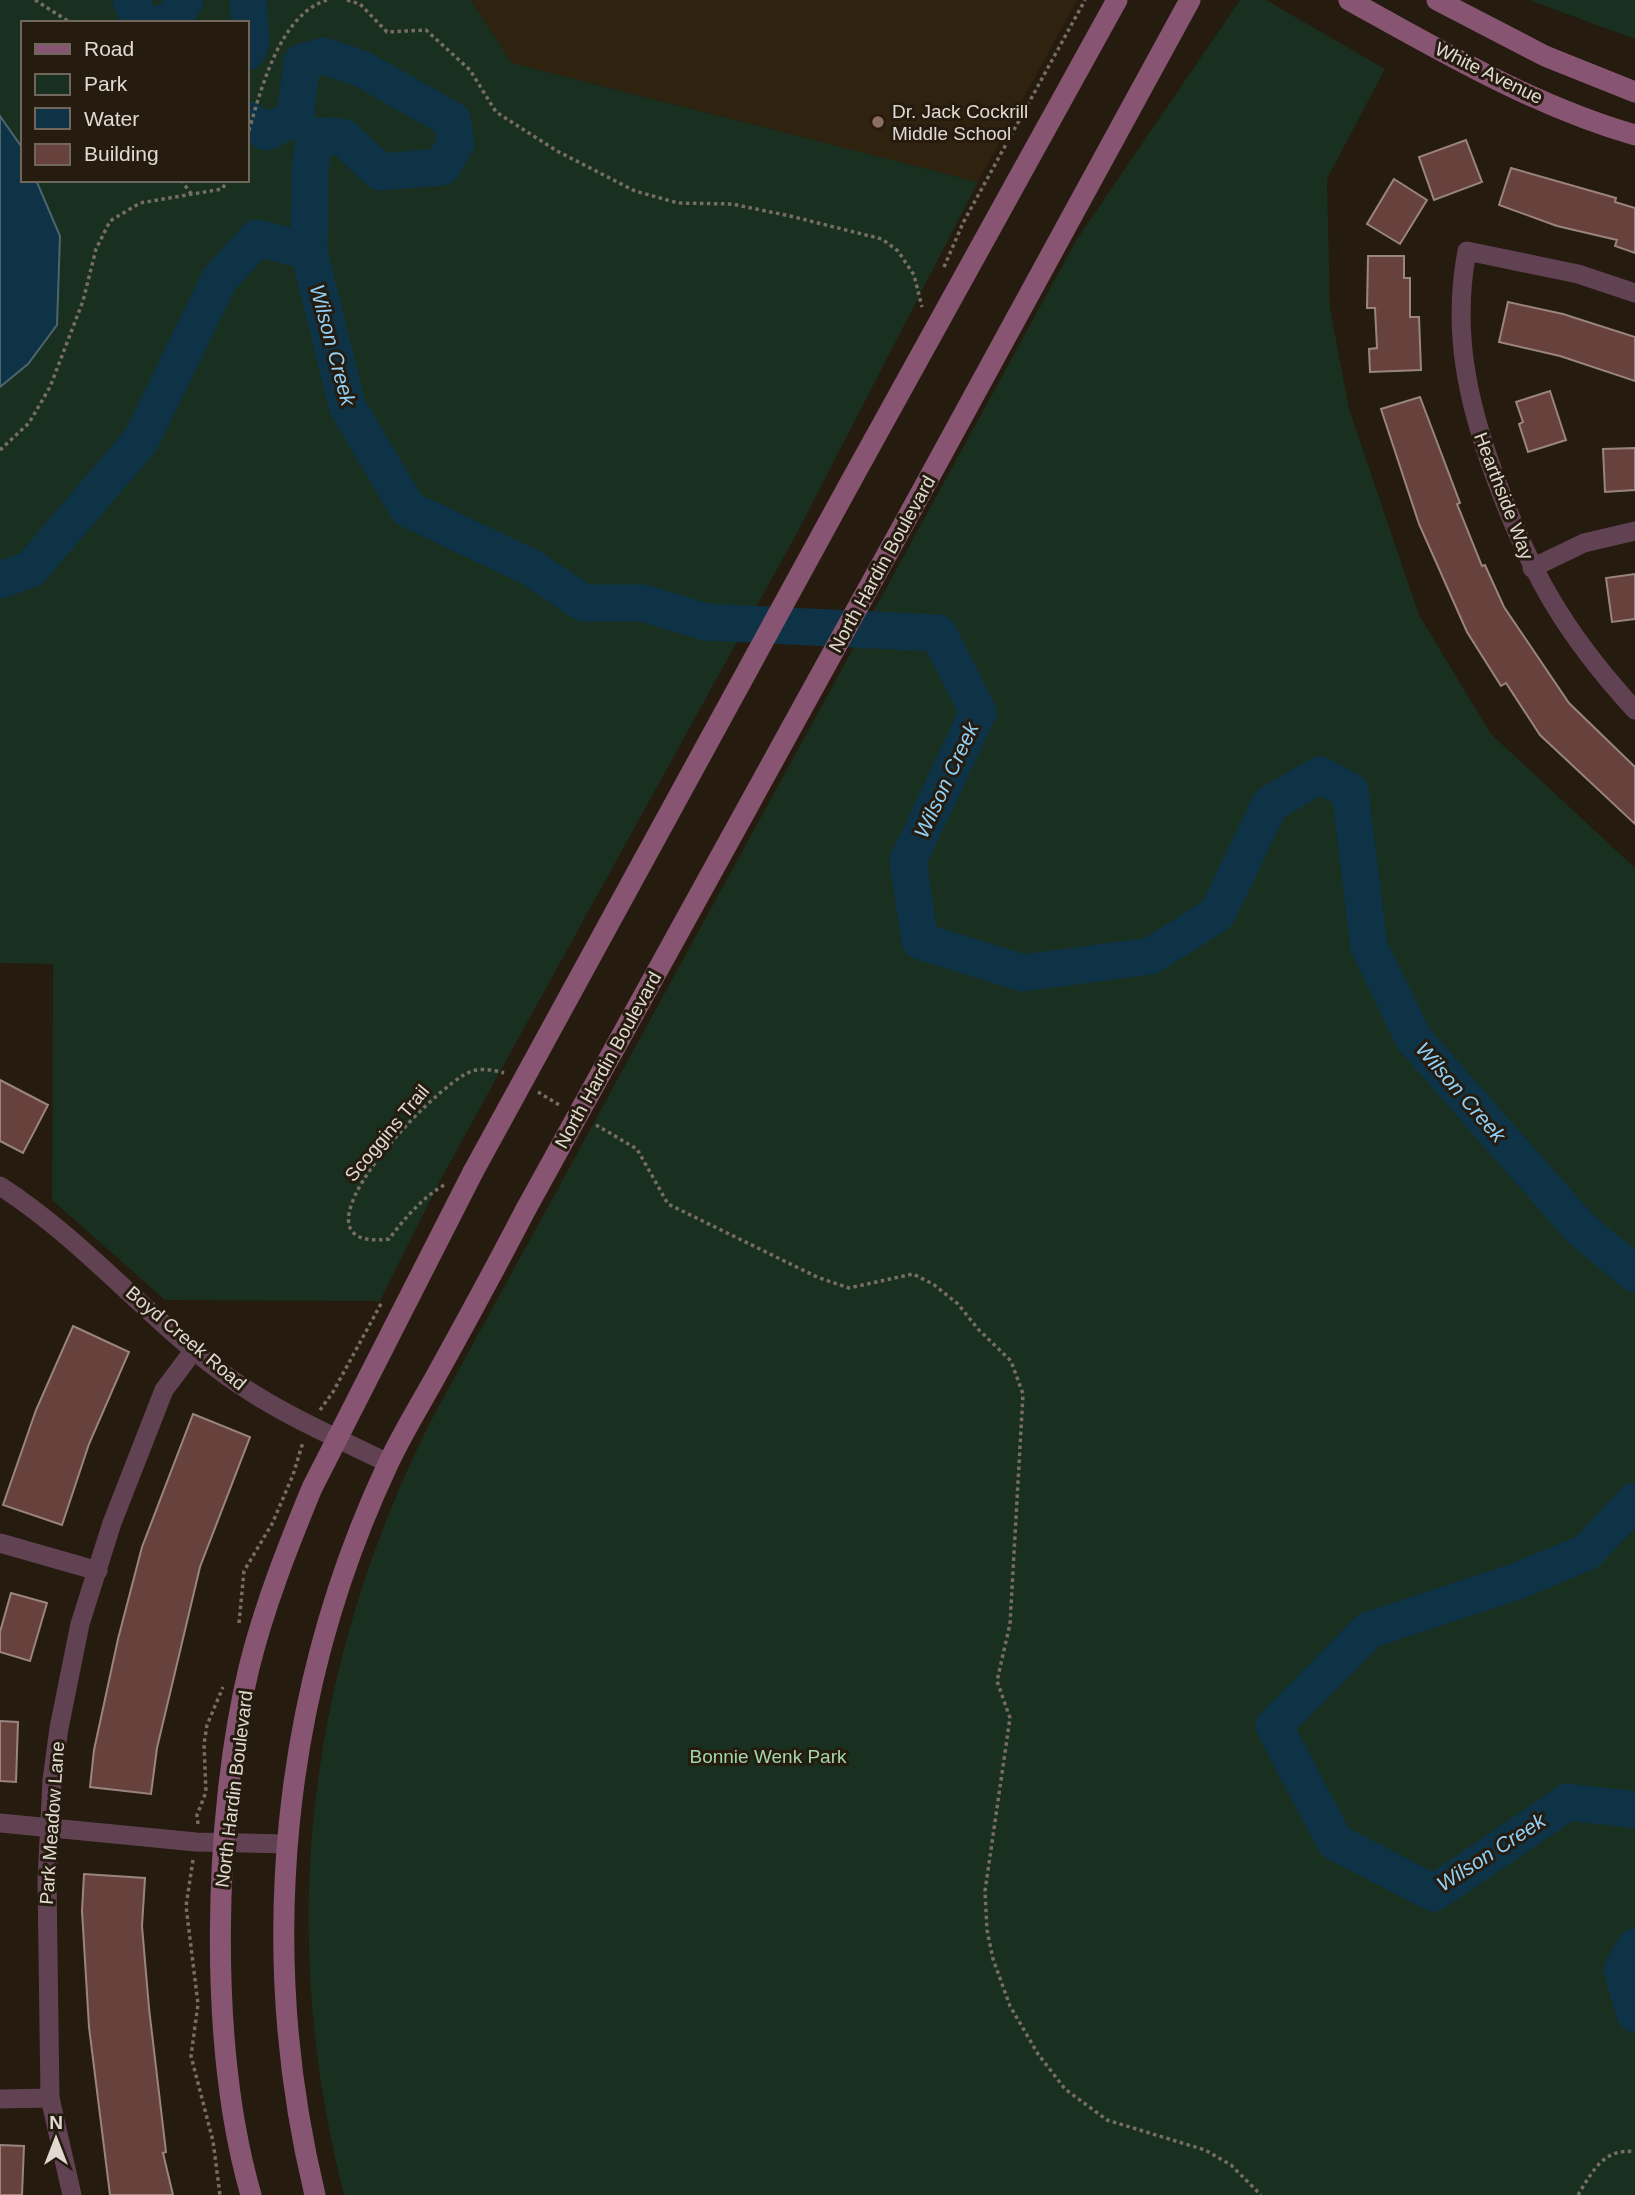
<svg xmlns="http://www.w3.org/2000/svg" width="1635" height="2195" font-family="Arial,sans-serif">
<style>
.built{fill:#2f220f}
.green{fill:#192f1f;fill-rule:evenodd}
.water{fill:#0f3346;stroke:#4e6570;stroke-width:2}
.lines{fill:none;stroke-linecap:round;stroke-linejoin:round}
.river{stroke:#0f3346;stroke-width:37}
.building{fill:#67423c;stroke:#9a8480;stroke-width:2}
.path{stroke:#766e63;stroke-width:3.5;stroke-dasharray:3.5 3.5;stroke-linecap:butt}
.minor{stroke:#614253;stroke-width:19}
.secondary{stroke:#875572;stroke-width:21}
.secondary-bridge{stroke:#875572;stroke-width:21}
.education-dot{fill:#8d6e63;stroke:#251b0e;stroke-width:2.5}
.labels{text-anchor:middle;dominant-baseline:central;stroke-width:6;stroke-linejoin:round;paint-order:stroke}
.street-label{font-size:19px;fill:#e0dad2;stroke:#251b0e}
.poi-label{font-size:19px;fill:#e0dad2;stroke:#251b0e;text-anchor:start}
.park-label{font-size:19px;fill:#a0d7ac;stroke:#251b0e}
.water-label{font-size:21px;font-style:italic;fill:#91d0f6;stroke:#251b0e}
</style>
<rect width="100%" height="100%" fill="#251b0e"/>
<polygon class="built" points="471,0 1077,0 978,182 512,63"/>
<g class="green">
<path d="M 0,0 L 471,0 L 512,63 L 978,182 L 797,533 L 442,1177 L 380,1301 L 165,1300 L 52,1200 L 53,964 L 0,963 ZM 23,23 L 247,23 L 247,180 L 23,180 Z"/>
<path d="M 1240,0 L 1266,0 L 1385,69 L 1327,179 L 1330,308 L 1349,409 L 1419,615 L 1491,734 L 1635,868 L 1635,2195 L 344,2195 C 276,1929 307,1672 428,1426 L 1077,239 Z"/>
<polygon points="1531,0 1635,0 1635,39 1537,3"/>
</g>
<polygon class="water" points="0,116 23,149 23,180 36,180 60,236 57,325 28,364 0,387"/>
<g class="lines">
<g class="river">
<polyline points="131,0 141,23"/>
<polyline points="162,23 173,20 185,0"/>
<polyline points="247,52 251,41 248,0"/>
<polyline points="247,119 266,132 295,118 302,62 324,56 362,69 452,120 456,143 442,167 380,172 343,137 315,136 310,167 309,251"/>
<polyline points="0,580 31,569 141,440 219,280 257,238 309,251 347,406 408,509 530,567 584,603 643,603 706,622 938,633 978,712 908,861 920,941 1023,973 1151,956 1217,914 1270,804 1320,775 1350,791 1369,947 1414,1039 1580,1228 1635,1274"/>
<polyline points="1635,1501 1587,1552 1515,1582 1369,1630 1274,1726 1335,1842 1434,1893 1568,1802 1635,1810"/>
<polyline points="1635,1947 1622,1970 1635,2014"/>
</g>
</g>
<g class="building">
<polygon points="1466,140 1482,182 1434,200 1419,157"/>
<polygon points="1511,168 1616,198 1615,202 1635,208 1635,253 1615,246 1617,240 1557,226 1499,205"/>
<polygon points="1394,179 1427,200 1400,244 1367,224"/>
<polygon points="1368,256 1404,256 1404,278 1410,278 1410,317 1419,317 1421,370 1370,372 1369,349 1377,348 1375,308 1367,308"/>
<polygon points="1508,302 1563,314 1635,337 1635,381 1560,356 1499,342"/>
<polygon points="1550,391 1566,440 1528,452 1519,424 1523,422 1516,402"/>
<polygon points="1420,397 1460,503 1457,504 1482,566 1485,565 1504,607 1569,703 1635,767 1635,824 1540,735 1506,683 1501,686 1467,632 1419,524 1381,409"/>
<polygon points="1635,448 1635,490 1605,492 1603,449"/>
<polygon points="1635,574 1635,619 1612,622 1606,578"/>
<polygon points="0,1080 48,1105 23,1153 0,1141"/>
<polygon points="73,1326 129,1352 89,1444 62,1525 3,1505 36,1410"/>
<polygon points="193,1414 250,1437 200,1567 157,1748 151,1794 90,1787 94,1750 118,1639 142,1547"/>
<polygon points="11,1593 47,1603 30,1661 0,1652 0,1632"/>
<polygon points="0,1721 18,1722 16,1782 0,1781"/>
<polygon points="84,1874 145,1878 142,1926 149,2008 166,2152 163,2153 173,2195 110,2195 89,2027 82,1911"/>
<polygon points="0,2145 24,2146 22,2195 0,2195"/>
</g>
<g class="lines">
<g class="path">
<polyline points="35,0 71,23"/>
<polyline points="347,0 360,4 387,32 426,30 470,70 496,112 557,151 635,191 678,203 732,204 790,216 882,239 898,251 914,275 922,307"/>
<path d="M 247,137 C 260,94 278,15 327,0"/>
<polyline points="181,180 192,195"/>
<polyline points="944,267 963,223 1085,0"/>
<polyline points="0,450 29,423 50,387 83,301 96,249 110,221 140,203 222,189 228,180"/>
<polyline points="538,1092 561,1106"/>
<polyline points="596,1125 637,1149 668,1204 817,1277 849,1288 913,1274 933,1284 958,1304 978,1329 1011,1361 1023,1394 1010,1624 997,1681 1010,1718 985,1891 987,1930 993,1959 1010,2006 1038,2054 1065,2089 1107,2120 1205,2150 1231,2165 1261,2195"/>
<path d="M 444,1185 C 422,1198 404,1219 389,1239 C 275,1253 434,1084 472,1071 C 482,1068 494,1070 504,1073"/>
<polyline points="320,1410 333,1392 382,1302"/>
<polyline points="239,1623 244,1571 272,1524 293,1475 303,1442"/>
<polyline points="198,1824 197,1815 206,1792 204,1744 207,1725 223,1687"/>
<polyline points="193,1860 186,1906 198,2004 191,2056 213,2141 220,2195"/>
<path d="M 1578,2195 C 1592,2172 1604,2147 1635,2152"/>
</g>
<g class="minor">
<path d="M 1635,293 L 1578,274 L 1467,251 C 1452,330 1467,400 1494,474 C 1529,571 1565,634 1635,710"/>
<polyline points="1532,568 1584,543 1635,531"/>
<path d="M 0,1186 C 82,1239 143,1313 220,1371 C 272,1410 331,1435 388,1463"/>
<polyline points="0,1543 98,1571"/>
<polyline points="0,1823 196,1842 286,1844"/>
<polyline points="0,2099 50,2098"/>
<polyline points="72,2195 50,2098 47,1881 52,1780 59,1728 80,1624 112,1523 164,1390 194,1350"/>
</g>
<g class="secondary">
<path d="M 1349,0 C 1441,51 1534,106 1635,135"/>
<polyline points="1437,0 1545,56 1635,92"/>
<polyline points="851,481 1117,0"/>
<polyline points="912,509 1190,0"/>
<path d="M 251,2195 C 208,2046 213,1819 249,1668 C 264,1607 288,1546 312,1488 L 473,1172"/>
<path d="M 315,2195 C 256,1951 281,1692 388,1464 C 402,1434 420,1405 436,1376 C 467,1320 497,1265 526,1209"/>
</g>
<g class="secondary-bridge">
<polyline points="473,1172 851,481"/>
<polyline points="526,1209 912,509"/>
</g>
</g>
<circle class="education-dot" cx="878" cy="122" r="7"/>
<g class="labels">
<g class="street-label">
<text transform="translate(1489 73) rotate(26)">White Avenue</text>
<text transform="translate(1504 496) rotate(69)">Hearthside Way</text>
<text transform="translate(882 564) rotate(-61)">North Hardin Boulevard</text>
<text transform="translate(608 1060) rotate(-61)">North Hardin Boulevard</text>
<text transform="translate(387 1133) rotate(-50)">Scoggins Trail</text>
<text transform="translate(186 1338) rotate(40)">Boyd Creek Road</text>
<text transform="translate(234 1789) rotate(-83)">North Hardin Boulevard</text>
<text transform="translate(52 1823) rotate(-86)">Park Meadow Lane</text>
</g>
<g class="poi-label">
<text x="892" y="111">Dr. Jack Cockrill<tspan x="892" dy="22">Middle School</tspan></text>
</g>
<g class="park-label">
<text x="768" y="1756">Bonnie Wenk Park</text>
</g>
<g class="water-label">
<text transform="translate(333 345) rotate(75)">Wilson Creek</text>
<text transform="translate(946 780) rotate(-65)">Wilson Creek</text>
<text transform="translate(1461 1092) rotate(49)">Wilson Creek</text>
<text transform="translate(1491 1852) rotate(-33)">Wilson Creek</text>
</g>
</g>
<rect x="21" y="21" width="228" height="161" fill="#251b0e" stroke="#70675c" stroke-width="2"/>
<rect x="35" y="44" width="35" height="10" fill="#875572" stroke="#70675c" stroke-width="2"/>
<text x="84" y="56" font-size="21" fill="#e0dad2">Road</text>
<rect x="35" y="74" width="35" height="21" fill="#192f1f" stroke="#70675c" stroke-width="2"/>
<text x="84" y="91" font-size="21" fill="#e0dad2">Park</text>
<rect x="35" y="108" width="35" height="21" fill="#0f3346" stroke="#70675c" stroke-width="2"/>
<text x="84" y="126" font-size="21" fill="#e0dad2">Water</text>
<rect x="35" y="144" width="35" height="21" fill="#67423c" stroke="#70675c" stroke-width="2"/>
<text x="84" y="161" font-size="21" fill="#e0dad2">Building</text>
<g transform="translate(56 2139)" stroke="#251b0e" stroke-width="5" paint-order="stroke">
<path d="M0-5L12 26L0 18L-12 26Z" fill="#e0dad2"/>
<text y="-10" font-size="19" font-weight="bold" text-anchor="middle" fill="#e0dad2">N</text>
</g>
</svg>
